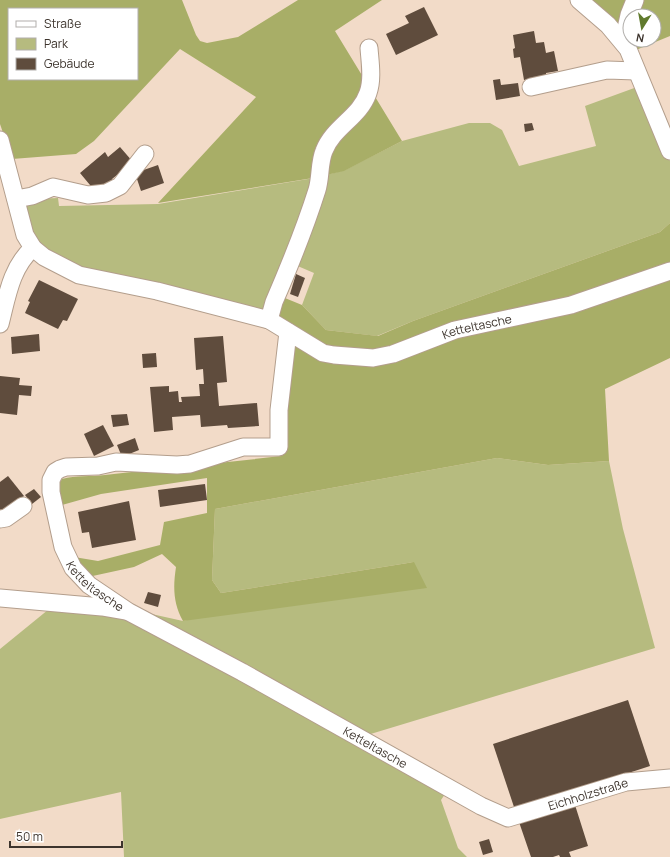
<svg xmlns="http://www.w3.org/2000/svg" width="670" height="857" font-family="Manrope,sans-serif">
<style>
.green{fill:#b6bb7f}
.forest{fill:#a8ae67;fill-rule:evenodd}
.building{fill:#5f4c3d}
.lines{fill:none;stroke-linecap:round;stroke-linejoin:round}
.minor-casing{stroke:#b39e8c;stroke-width:19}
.minor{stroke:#fff;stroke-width:17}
.labels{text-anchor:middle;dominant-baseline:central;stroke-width:4;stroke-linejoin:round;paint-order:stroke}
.street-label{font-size:12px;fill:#3d342d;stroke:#fff}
</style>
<rect width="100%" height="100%" fill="#f2dbc8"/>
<g class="green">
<polygon points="637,87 670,161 670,223 660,232 413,321 377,336 326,330 302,305 314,273 293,264 326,175 345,170 402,141 469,123 490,123 502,130 519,166 596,146 585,106"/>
<polygon points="314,178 301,221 262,312 72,265 47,250 33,236 23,203 33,199 58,198 59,206 158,204"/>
<polygon points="497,458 548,465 609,461 623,529 655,648 364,736 138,611 183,621 414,562 221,593 212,580 215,509"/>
<polygon points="54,605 108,610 447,791 441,800 458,848 467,857 124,857 121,792 0,819 0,649"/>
</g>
<g class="forest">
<path d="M 0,0 L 182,0 L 196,35 L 200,41 L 207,43 L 238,37 L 298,0 L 382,0 L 335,31 L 402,141 L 344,171 L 313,178 L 158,203 L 256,97 L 180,49 L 94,141 L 76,154 L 12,159 L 0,124 ZM 9,9 L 137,9 L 137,79 L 9,79 Z"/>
<path d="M 590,0 L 670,0 L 670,36 L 631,52 ZM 630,16 L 654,16 L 654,40 L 630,40 Z"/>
<polygon points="670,223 670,269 393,352 334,353 278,321 280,296 302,305 326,330 378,336 413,321 660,232"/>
<path d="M 670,276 L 670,358 L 605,389 L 609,461 L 548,465 L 497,458 L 215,509 L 212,580 L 221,593 L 414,562 L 427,588 L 183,621 C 173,603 173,587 176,567 L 162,554 L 134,567 L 88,577 L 74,557 L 98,561 L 160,545 L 164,522 L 207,513 L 207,478 L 101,494 L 62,505 L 56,489 L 62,479 C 76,475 91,477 105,475 C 164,468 223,463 281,456 L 282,415 L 293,339 L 379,361 Z"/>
</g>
<g class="building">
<polygon points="424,7 438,35 396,55 386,34 409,23 405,16"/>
<polygon points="534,31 536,43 544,42 546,53 554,51 558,71 546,73 546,76 524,80 520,57 514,58 513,49 515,48 513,35"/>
<polygon points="500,79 501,85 518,83 520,96 496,100 493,80"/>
<polygon points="532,123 534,130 525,132 524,124"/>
<polygon points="120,147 133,162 112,179 113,182 107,187 104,184 95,191 80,173 105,152 108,157"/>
<polygon points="158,165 164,183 141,191 135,173"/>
<polygon points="296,274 305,278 298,297 290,294"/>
<polygon points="39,280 78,299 67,321 63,320 58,329 25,313 30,302 28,301"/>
<polygon points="39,334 40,351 12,354 11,337"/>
<polygon points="223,336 227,382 217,383 219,406 257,403 259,426 228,428 227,425 201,427 200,415 172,417 173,430 154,432 150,387 169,386 169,392 178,391 179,402 182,402 181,397 200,396 199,384 204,384 203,369 196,370 194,338"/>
<polygon points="156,353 157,367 143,368 142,354"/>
<polygon points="0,376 20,378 19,385 32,386 31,396 19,395 17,415 0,413"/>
<polygon points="127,414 129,425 113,427 111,415"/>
<polygon points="103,425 114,446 94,456 84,434"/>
<polygon points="135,438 139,450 122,457 117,445"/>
<polygon points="8,476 24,496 0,515 0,482"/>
<polygon points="205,484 207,500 160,507 158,490"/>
<polygon points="34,489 41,497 32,504 25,495"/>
<polygon points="129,501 136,540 92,548 89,532 82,533 78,512"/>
<polygon points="148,592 161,595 158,607 144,603"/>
<polygon points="628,700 650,766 515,810 493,744"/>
<polygon points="575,805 588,846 569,852 571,857 560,857 559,855 553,857 531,857 519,822"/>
<polygon points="489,839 493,852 483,855 479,842"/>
</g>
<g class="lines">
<g class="minor-casing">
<g id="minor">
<polyline points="579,0 608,25 628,49 670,151"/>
<polyline points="623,42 629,15 635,0"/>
<polyline points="531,87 607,70 636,71"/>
<path id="s1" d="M 0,140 L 25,235 L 33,248 L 44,257 L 79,275 L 157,291 L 269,320 L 323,353 L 334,355 L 373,358 L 393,354 L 455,330 L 571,305 L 670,271"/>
<polyline points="16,199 32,196 53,187 88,195 106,193 120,186 145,154"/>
<path d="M 269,320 L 274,302 C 290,265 305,228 317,190 C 321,177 319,163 324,151 C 333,127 360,117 368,93 C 373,79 370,62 369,48"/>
<path d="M 0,324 C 7,297 11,267 33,248"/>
<path id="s2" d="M 288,332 L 279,410 L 279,447 L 243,447 L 190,464 L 177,465 L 116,462 L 98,466 L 66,467 L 60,469 L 55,472 L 51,480 L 51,492 L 63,547 L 73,568 L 89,585 L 129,612 L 242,672 L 481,806 L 508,818 L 626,782 L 670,778"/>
<polyline points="0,519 6,518 23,506"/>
<polyline points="0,598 102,607 125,611"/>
</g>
</g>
<use href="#minor" class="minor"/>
</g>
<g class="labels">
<g class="street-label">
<text stroke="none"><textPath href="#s1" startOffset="585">Ketteltasche</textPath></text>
<text stroke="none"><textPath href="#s2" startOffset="473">Ketteltasche</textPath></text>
<text stroke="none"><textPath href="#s2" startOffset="797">Ketteltasche</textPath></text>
<text stroke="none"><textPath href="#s2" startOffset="1031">Eichholzstraße</textPath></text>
</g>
</g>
<rect x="8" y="8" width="130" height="72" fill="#ffffff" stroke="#b1aeab"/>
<rect x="16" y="21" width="20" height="6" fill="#ffffff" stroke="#b1aeab"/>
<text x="44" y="28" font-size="12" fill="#3d342d">Straße</text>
<rect x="16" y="38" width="20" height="12" fill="#b6bb7f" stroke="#b1aeab"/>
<text x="44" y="48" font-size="12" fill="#3d342d">Park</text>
<rect x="16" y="58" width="20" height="12" fill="#5f4c3d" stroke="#b1aeab"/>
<text x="44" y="68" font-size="12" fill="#3d342d">Gebäude</text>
<g transform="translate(642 28) rotate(191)"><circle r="19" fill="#ffffff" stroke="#b1aeab"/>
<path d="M0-3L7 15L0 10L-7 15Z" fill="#607a2d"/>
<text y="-6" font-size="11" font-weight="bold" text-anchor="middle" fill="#3d342d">N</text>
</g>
<path d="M10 841v6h112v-6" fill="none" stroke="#3d342d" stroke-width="2"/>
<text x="16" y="841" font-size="12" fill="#3d342d" stroke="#ffffff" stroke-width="3" paint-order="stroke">50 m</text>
</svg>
